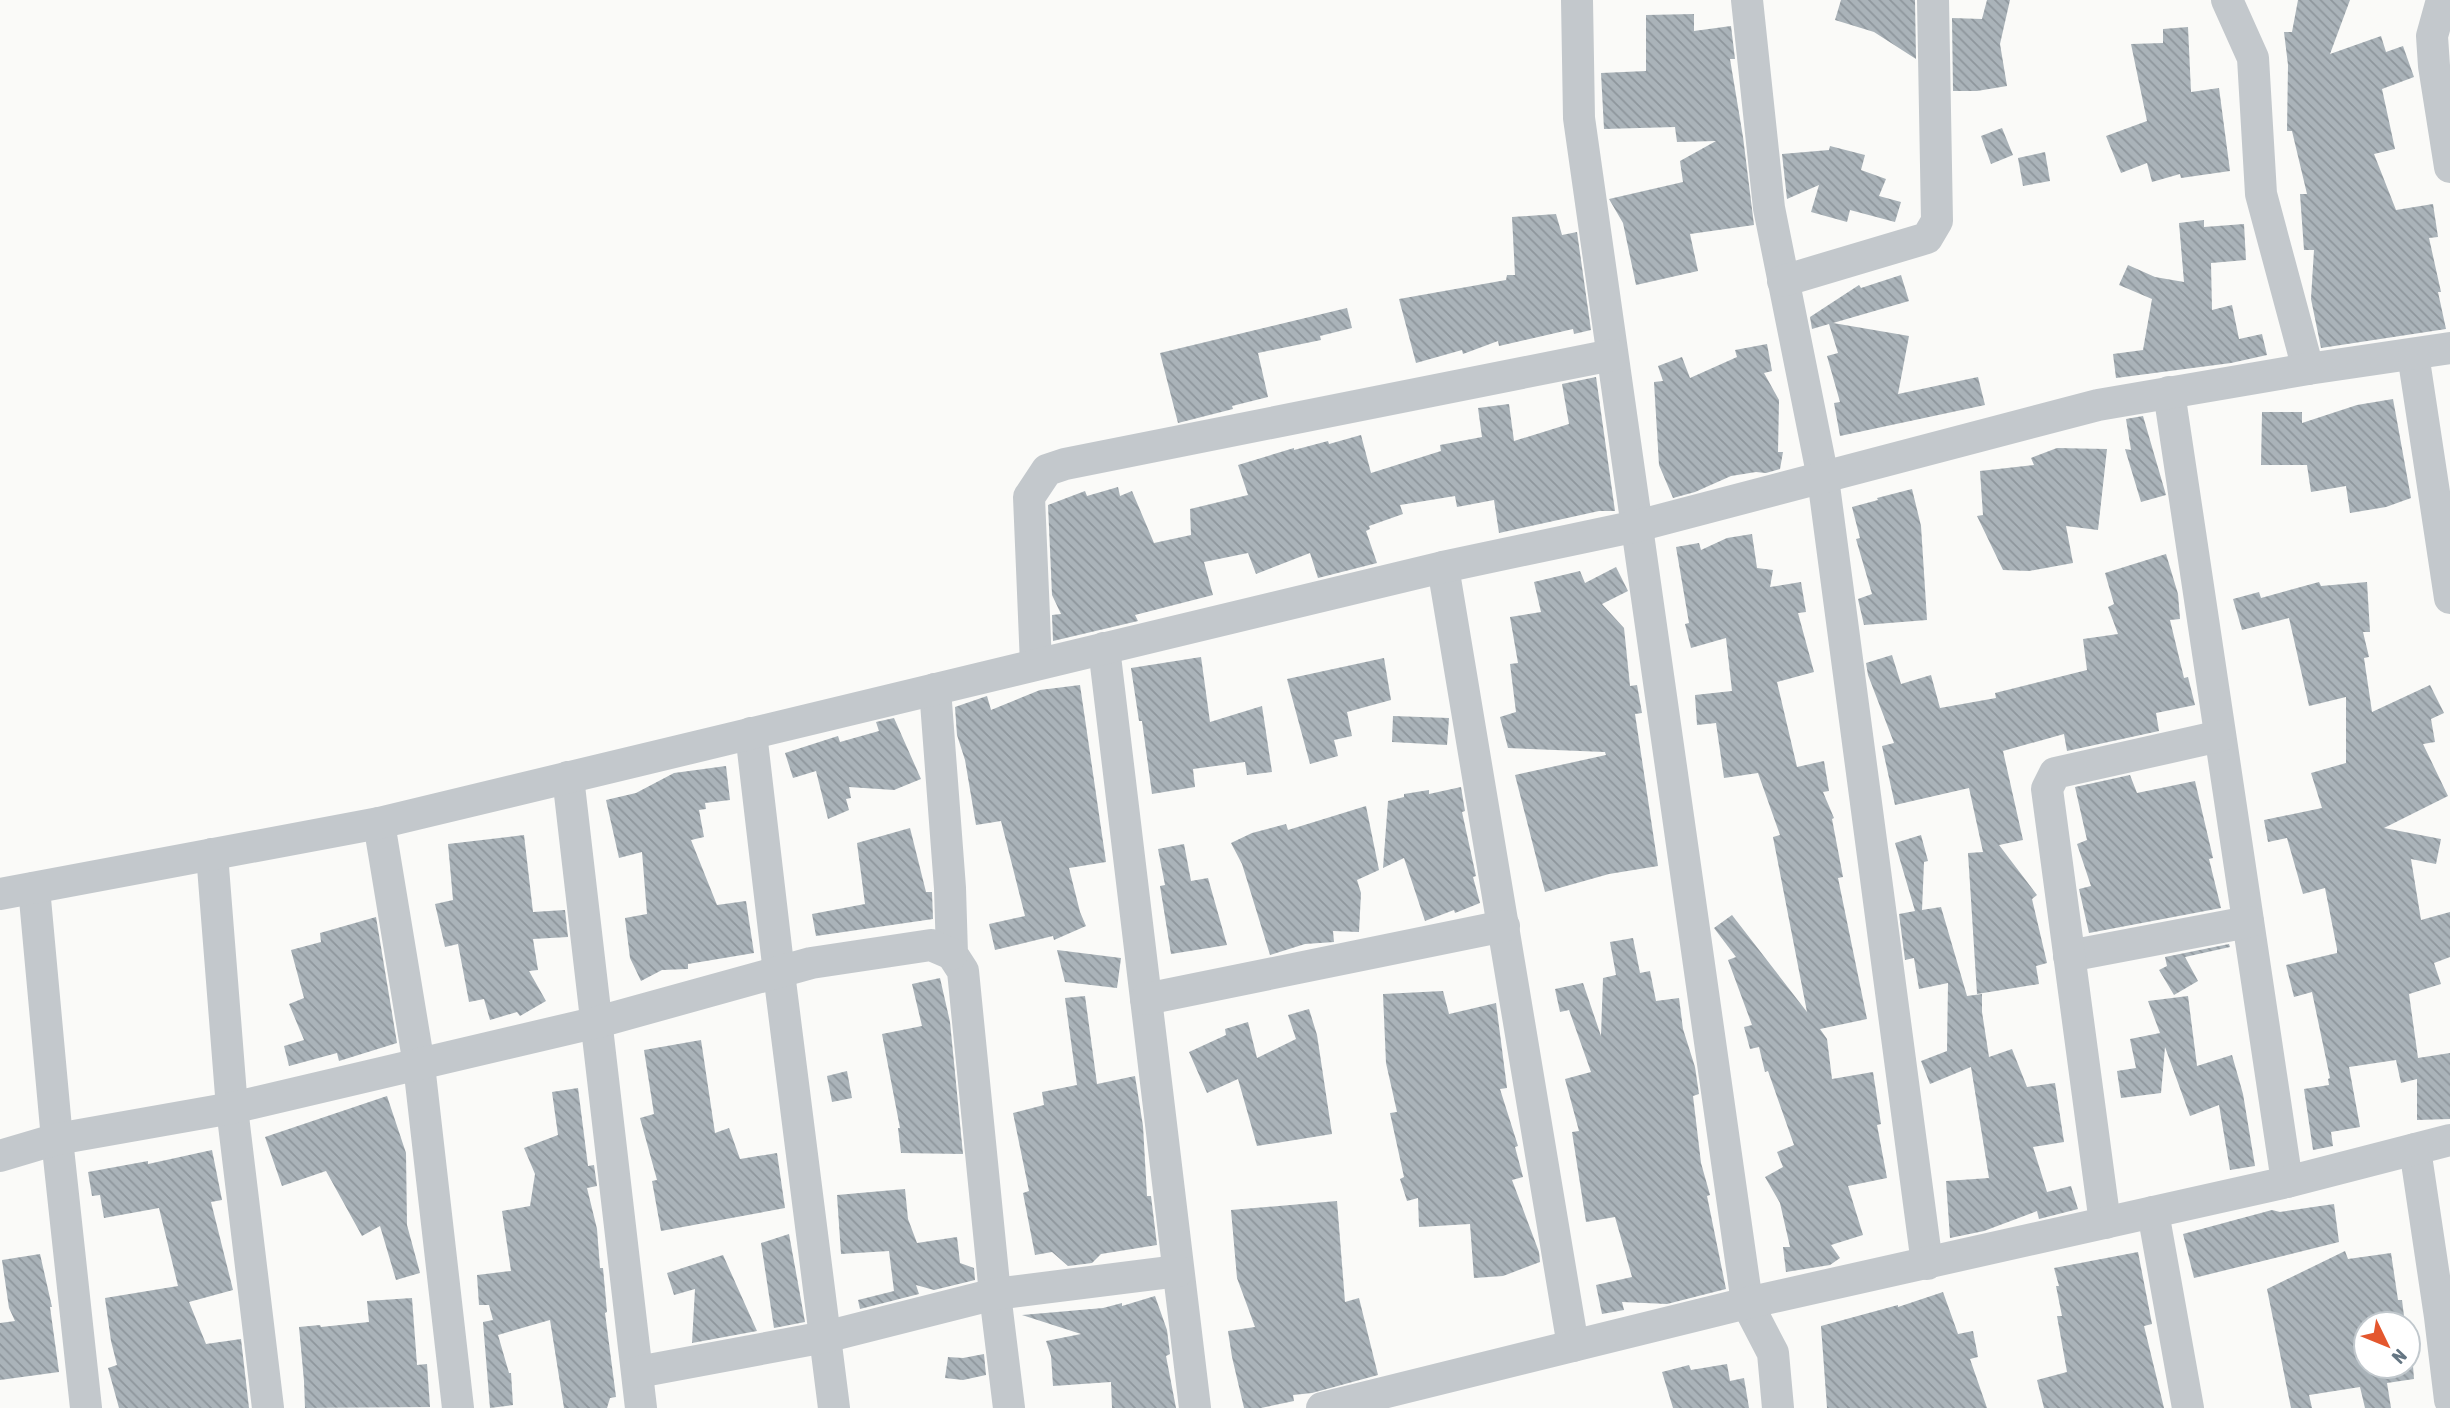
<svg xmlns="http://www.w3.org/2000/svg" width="2450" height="1408" font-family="'Asap Condensed',sans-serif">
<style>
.building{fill:url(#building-back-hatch)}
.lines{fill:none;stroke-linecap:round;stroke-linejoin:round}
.minor{stroke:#c3c8cc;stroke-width:32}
</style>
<defs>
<pattern id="building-back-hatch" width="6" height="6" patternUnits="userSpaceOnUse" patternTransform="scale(1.75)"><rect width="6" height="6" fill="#aab3b9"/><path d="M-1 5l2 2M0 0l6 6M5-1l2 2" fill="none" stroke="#8e969c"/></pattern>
</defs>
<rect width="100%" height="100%" fill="#fafaf8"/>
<g class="building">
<polygon points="1841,0 1915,0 1916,59 1874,32 1835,20"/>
<polygon points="1987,0 2010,0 2000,44 2007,86 1977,91 1953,91 1952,18 1982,19"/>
<polygon points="2298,0 2350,0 2330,54 2381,36 2386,52 2403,46 2414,77 2382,89 2395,149 2374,154 2396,210 2433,204 2438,237 2429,238 2441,292 2438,292 2446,329 2321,348 2311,299 2314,250 2304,250 2300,194 2307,194 2292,131 2287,131 2288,65 2284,32 2292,32"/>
<polygon points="1694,14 1694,31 1731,26 1735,59 1730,59 1743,137 1754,225 1690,234 1698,271 1636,285 1623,223 1609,199 1683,182 1680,161 1716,141 1677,142 1675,127 1604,129 1601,73 1646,71 1646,15"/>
<polygon points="2188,27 2191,92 2219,88 2230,171 2181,178 2180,174 2152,182 2147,163 2121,173 2106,136 2147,121 2131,44 2163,43 2163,29"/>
<polygon points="2002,128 2013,155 1991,164 1981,136"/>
<polygon points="1830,146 1865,155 1861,170 1886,179 1879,196 1901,202 1895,222 1850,210 1847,222 1811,212 1819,185 1787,199 1782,154 1829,150"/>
<polygon points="2045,152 2050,181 2023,186 2018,158"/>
<polygon points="1556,214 1562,235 1577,232 1591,330 1574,334 1573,329 1499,346 1498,341 1463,354 1462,350 1416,363 1399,299 1506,280 1507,275 1515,275 1512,217"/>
<polygon points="2204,220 2204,227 2244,224 2246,260 2211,263 2212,310 2232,305 2239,339 2262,334 2267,355 2231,363 2116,378 2113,354 2143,350 2152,299 2119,285 2128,265 2155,277 2184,282 2179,223"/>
<polygon points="1901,275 1909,301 1833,323 1909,336 1898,394 1978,377 1985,405 1840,436 1834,403 1840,402 1827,356 1838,353 1829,324 1812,329 1810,317 1859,285 1861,288"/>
<polygon points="1347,308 1352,328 1320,336 1321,340 1258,353 1268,397 1232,406 1233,409 1178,423 1160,353"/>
<polygon points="1767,344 1772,371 1764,373 1779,400 1778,452 1783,452 1780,469 1766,473 1756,472 1731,476 1695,492 1673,498 1659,465 1654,382 1663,381 1658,366 1682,357 1690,378 1737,357 1735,350"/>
<polygon points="1596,377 1615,511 1599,511 1499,533 1494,500 1457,507 1455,496 1400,505 1403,514 1369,526 1370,529 1366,531 1377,563 1318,578 1310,553 1256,574 1248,553 1204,562 1213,595 1135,615 1138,621 1053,641 1052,615 1061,614 1052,595 1048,505 1085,491 1087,496 1118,487 1120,496 1132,491 1154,543 1191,535 1190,509 1248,495 1238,465 1294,448 1294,450 1328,441 1329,444 1361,435 1371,473 1441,451 1440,445 1482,437 1478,408 1509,404 1514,441 1569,424 1562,384"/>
<polygon points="2393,399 2411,498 2386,507 2350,513 2346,486 2311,492 2307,465 2261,465 2262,412 2302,412 2302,423 2357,405"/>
<polygon points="2143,416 2166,495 2141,502 2125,449 2131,450 2126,419"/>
<polygon points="2057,448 2107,449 2098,530 2066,526 2073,563 2029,571 2003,570 1977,516 1983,515 1980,471 2034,465 2031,458"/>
<polygon points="1912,489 1921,526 1927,620 1864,625 1858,599 1872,594 1856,539 1860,538 1852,507 1878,500 1877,498"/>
<polygon points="1752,534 1757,568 1773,570 1770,587 1801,582 1806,612 1798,613 1814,672 1777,682 1797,767 1824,761 1829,791 1823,792 1834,818 1832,819 1843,877 1838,878 1867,1019 1820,1029 1827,1039 1832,1079 1873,1072 1881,1124 1877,1125 1887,1178 1848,1186 1863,1235 1831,1245 1840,1258 1830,1265 1786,1272 1783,1247 1790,1247 1780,1203 1765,1177 1783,1167 1777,1152 1794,1145 1768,1071 1765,1072 1759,1047 1750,1049 1744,1027 1752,1025 1728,960 1736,957 1714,928 1732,915 1807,1012 1773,837 1780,835 1758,773 1724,778 1716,723 1697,725 1695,695 1732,691 1726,638 1691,648 1685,624 1689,623 1676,547 1699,543 1701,550 1727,538"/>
<polygon points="2166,554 2178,594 2180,619 2170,620 2184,678 2188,677 2195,705 2156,713 2159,731 2067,751 2064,734 2003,751 2023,840 1999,845 2037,895 2032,899 2047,963 2036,966 2039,984 1977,994 1968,853 1983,852 1969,788 1895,805 1882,746 1894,743 1868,675 1866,663 1892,655 1901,684 1931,675 1940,708 1996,698 1995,693 2087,670 2083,639 2118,634 2108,607 2114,604 2105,573"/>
<polygon points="1616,567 1628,591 1602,604 1624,628 1630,686 1637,685 1642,713 1635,714 1658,866 1609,874 1545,892 1515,775 1606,755 1605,752 1508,748 1500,717 1516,712 1510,664 1518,663 1510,617 1541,612 1534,582 1580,571 1585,583"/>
<polygon points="2319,582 2321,586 2367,582 2370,632 2363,632 2369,657 2364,658 2372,712 2430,685 2444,713 2431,719 2435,742 2423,744 2448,796 2384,828 2441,839 2436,864 2411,859 2421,920 2450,912 2450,957 2434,963 2441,984 2409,994 2418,1058 2450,1053 2450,1119 2417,1120 2417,1079 2401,1083 2396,1060 2349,1067 2360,1127 2331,1132 2333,1146 2313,1150 2304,1089 2329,1085 2328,1079 2330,1078 2312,992 2294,997 2286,965 2337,953 2337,949 2325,888 2303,894 2287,838 2268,842 2264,820 2322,808 2311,773 2346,763 2346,697 2309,706 2289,618 2242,630 2233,599 2259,592 2261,598"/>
<polygon points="1201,657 1210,722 1262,706 1272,772 1247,775 1245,762 1193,769 1195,787 1152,794 1142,721 1139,721 1131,668"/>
<polygon points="1384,658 1391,700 1347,712 1352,736 1334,740 1338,756 1310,764 1287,679"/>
<polygon points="1080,685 1106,862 1069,868 1080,912 1086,926 1054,940 1053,936 995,950 989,924 1025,916 1001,821 976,825 965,760 957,735 955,707 987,696 991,710 1040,690"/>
<polygon points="1393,716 1449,718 1447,745 1392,742"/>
<polygon points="894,718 921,779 894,790 849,787 851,798 846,799 849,810 828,819 816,771 793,778 785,753 838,736 840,742 879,731 876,722"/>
<polygon points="726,766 730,800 705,803 706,809 699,810 704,837 691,840 717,905 746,901 754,953 688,964 688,969 662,970 641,981 630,958 625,918 647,914 642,852 619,858 606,800 636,793 674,773"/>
<polygon points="2130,775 2137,793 2195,781 2213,858 2209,859 2221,908 2089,933 2079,889 2091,886 2077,844 2087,840 2075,787"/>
<polygon points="1461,787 1465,811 1462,812 1476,876 1473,877 1480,903 1455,913 1454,910 1425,921 1404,858 1383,868 1388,801 1404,797 1404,794 1429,790 1429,794"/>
<polygon points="1366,806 1379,870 1357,880 1361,893 1359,932 1333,931 1334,942 1305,944 1270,955 1242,864 1231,843 1252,833 1286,824 1288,830"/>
<polygon points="910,828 926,892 932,892 933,919 816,936 812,914 865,904 857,843"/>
<polygon points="524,835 533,912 565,910 568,937 533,939 538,970 529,971 546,1001 520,1016 517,1012 490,1020 484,999 469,1002 458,944 445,947 435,904 453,900 448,844"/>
<polygon points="1921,835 1928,861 1924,862 1922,910 1941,907 1967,996 1982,994 1982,1012 1989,1057 2012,1049 2027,1087 2055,1083 2064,1142 2033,1147 2047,1192 2071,1186 2078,1209 2039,1219 2037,1211 1984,1231 1950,1238 1946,1181 1989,1178 1971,1067 1930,1084 1921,1061 1947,1051 1948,983 1919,989 1914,958 1905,960 1899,914 1915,911 1895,843"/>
<polygon points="1184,844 1191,881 1208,878 1227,945 1171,954 1160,886 1165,885 1158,849"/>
<polygon points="376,917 397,1043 339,1061 337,1053 289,1066 284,1046 304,1040 289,1004 304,998 291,950 321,942 320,933"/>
<polygon points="1633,938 1640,973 1650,971 1656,1001 1679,998 1683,1029 1695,1067 1699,1094 1693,1096 1701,1163 1710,1195 1707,1196 1726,1289 1667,1304 1622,1302 1624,1310 1602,1314 1596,1285 1632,1277 1615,1217 1586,1222 1572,1132 1579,1131 1565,1079 1591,1072 1569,1010 1560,1012 1555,989 1583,983 1601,1036 1603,978 1616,975 1610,942"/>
<polygon points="2229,944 2230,947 2185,957 2198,981 2174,995 2159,970 2167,966 2165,957"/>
<polygon points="1057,950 1121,958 1117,988 1065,982"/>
<polygon points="940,978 950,1022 963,1154 901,1153 898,1128 900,1128 882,1034 922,1026 912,984"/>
<polygon points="1443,991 1449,1014 1496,1003 1507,1088 1500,1089 1518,1146 1515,1147 1523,1177 1512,1180 1539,1252 1540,1262 1503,1276 1474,1278 1470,1224 1419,1227 1418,1198 1407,1201 1400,1179 1404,1177 1390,1113 1397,1112 1386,1063 1383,994"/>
<polygon points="1085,996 1097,1084 1135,1076 1143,1126 1147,1196 1151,1196 1157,1245 1101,1254 1092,1263 1068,1266 1052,1252 1035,1255 1023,1193 1029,1191 1013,1113 1044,1105 1042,1092 1077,1085 1065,998"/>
<polygon points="2188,996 2197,1066 2232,1055 2243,1094 2255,1166 2230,1170 2219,1105 2190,1116 2165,1047 2161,1093 2121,1098 2117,1071 2136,1068 2130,1039 2160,1033 2148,1001"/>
<polygon points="1309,1009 1317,1035 1332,1134 1257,1146 1238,1079 1207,1093 1189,1052 1226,1035 1225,1029 1248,1022 1257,1058 1296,1039 1288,1015"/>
<polygon points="701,1040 715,1133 729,1128 740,1159 777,1153 785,1208 661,1231 652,1181 657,1180 640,1118 654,1114 644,1050"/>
<polygon points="847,1071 852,1098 832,1102 827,1076"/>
<polygon points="578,1088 588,1166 594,1165 597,1186 587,1188 597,1229 600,1268 603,1268 607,1312 605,1313 616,1397 610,1398 607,1408 564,1408 550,1320 498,1335 509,1373 511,1373 513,1405 490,1408 483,1322 493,1320 489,1305 479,1305 477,1275 511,1271 502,1211 530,1206 535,1174 524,1148 558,1135 552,1092"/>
<polygon points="387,1096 406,1153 407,1225 420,1273 396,1280 380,1226 362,1236 326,1171 282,1186 265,1137"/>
<polygon points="212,1150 222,1200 211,1202 233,1290 189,1302 206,1344 241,1339 249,1408 119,1408 108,1368 117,1365 111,1341 105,1298 178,1286 159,1208 104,1218 100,1195 92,1196 88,1172 148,1161 148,1164"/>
<polygon points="905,1189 908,1219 917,1243 957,1237 960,1263 974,1268 975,1280 934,1290 916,1285 919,1294 860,1309 858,1300 894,1291 889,1251 841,1254 837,1195"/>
<polygon points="1337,1201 1345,1302 1359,1298 1378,1375 1312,1393 1293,1395 1294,1401 1261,1408 1244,1408 1232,1357 1228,1331 1255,1327 1237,1278 1231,1210"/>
<polygon points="2334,1204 2339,1242 2194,1278 2183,1234 2272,1210 2280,1212"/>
<polygon points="789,1234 805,1322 774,1328 761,1243"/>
<polygon points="2345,1251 2348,1259 2391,1253 2398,1300 2402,1300 2405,1324 2366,1324 2366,1366 2413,1366 2414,1379 2387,1383 2391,1408 2365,1408 2360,1387 2309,1395 2312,1408 2291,1408 2267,1289"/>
<polygon points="2138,1252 2152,1324 2144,1326 2164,1408 2044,1408 2037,1380 2067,1372 2057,1316 2062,1316 2056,1286 2059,1286 2054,1268"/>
<polygon points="40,1254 52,1307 50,1307 59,1372 0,1380 0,1323 15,1321 9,1308 2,1260"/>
<polygon points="723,1255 757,1331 692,1343 695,1289 674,1295 667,1273"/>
<polygon points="1943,1292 1958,1334 1973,1331 1978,1357 1970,1359 1987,1408 1827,1408 1821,1326 1898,1305 1898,1307"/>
<polygon points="1155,1296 1167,1330 1170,1354 1166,1356 1176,1408 1112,1408 1111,1382 1053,1386 1051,1356 1046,1341 1081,1334 1022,1315 1103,1308 1122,1303 1122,1306"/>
<polygon points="412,1298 417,1365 427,1364 430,1407 305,1408 304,1381 299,1327 320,1325 321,1327 369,1322 367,1301"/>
<polygon points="984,1354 986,1375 963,1380 945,1378 948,1357 963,1358"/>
<polygon points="1727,1364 1730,1381 1744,1378 1749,1408 1673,1408 1662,1372 1689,1365 1691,1370"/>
</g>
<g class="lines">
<g class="minor">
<polyline points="1577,0 1579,118 1747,1303 1773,1353 1778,1408"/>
<polyline points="1747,0 1769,208 1823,478 1927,1264"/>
<polyline points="2227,0 2253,58 2261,194 2308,369"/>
<polyline points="2442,0 2432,36 2434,66 2450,167"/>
<polyline points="1783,281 1927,238 1937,221 1933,0"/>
<polyline points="2413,354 2450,598"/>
<polyline points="2169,392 2287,1182"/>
<polyline points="1443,567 1573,1346"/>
<polyline points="1104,648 1195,1408"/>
<polyline points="1036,664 1029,497 1047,470 1065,464 1612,355"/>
<polyline points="935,689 950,888 952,954 963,971 995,1294 1009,1408"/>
<polyline points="751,733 779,973 834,1408"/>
<polyline points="568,777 641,1408"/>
<polyline points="379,823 419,1065 458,1408"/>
<polyline points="212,854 232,1108 268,1408"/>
<polyline points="34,888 57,1139 86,1408"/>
<polyline points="0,894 379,823 1443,567 1637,526 2098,405 2308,369 2450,348"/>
<polyline points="2069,956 2248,922"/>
<polyline points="1146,999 1504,926"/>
<polyline points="2415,1149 2440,1317 2450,1400"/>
<polyline points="0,1156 57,1139 232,1108 598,1022 811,963 931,945 952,954"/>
<polyline points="2153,1212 2188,1408"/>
<polyline points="2105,1223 2047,789 2055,773 2220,736"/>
<polyline points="638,1372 825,1337 995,1294 1178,1271"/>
<polyline points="1322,1408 1747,1303 2287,1182 2450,1140"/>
</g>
</g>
<g transform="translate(2387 1345) rotate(133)"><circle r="33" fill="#ffffff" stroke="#c1c8cd" stroke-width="2"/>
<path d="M0-5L12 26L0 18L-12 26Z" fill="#e4572e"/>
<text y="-10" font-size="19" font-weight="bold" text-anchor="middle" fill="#657683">N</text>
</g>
</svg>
